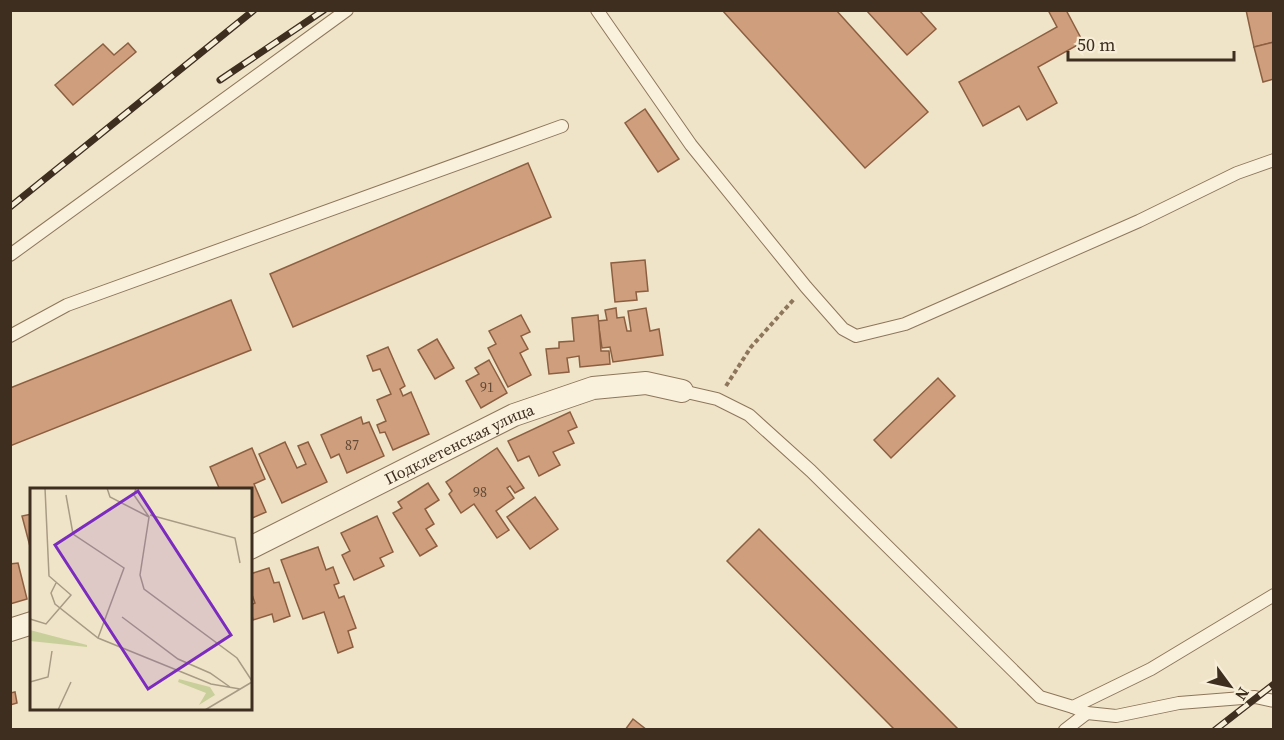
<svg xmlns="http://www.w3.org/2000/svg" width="1284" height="740" font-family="'Source Serif 4',serif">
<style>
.building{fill:#cf9f7d;stroke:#8d5f41;stroke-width:1.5}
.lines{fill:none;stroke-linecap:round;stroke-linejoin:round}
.lane-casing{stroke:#8d765c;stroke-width:14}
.street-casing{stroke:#8d765c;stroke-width:24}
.path{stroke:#8d765c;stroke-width:4;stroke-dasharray:4.5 3;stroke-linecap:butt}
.lane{stroke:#faf1dc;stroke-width:12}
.street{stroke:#faf1dc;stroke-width:22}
.rail-casing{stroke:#3d2e20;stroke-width:7}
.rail{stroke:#f7eed8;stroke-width:4.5;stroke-dasharray:14;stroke-linecap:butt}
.labels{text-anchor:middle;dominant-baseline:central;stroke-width:5;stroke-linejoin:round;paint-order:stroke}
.number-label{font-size:14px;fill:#624a37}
.street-label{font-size:16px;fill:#3d2e20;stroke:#f7eed8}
.inset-road{fill:none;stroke:#a89b85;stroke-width:1.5}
.view{fill:#7b2cbf;fill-opacity:0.15;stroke:#7b2cbf;stroke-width:3}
.inset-edge{fill:none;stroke:#3d2e20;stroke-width:3}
</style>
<rect width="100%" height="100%" fill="#f0e4c8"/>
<g class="building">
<polygon points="722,10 836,10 928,112 865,168"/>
<polygon points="866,10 919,10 936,29 907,55"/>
<polygon points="1048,10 1066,10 1083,42 1038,67 1057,103 1027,120 1019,106 983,126 959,82 1057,27"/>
<polygon points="1246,10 1274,10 1274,42 1254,47"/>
<polygon points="1274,42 1274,79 1263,82 1254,47"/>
<polygon points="128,43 136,52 73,105 55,85 103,44 114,55"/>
<polygon points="645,109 679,159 658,172 625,123"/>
<polygon points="528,163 551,217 293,327 270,274"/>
<polygon points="645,260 648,291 636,292 637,300 615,302 611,263"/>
<polygon points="231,300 251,350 10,446 10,388"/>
<polygon points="616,308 617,318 624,317 627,331 631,331 628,311 646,308 650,331 659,329 663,355 613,362 610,347 602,348 598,321 607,320 605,310"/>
<polygon points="521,315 530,332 521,336 528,349 520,353 531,375 508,387 488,348 496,344 489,331"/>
<polygon points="598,315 601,351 609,351 610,364 580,367 579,356 567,358 569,372 549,374 546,349 559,348 559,342 574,341 572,318"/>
<polygon points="437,339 454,368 435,379 418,350"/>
<polygon points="388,347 405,386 400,389 403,396 411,392 429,434 393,450 385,432 380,433 377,425 386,421 377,400 391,394 380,369 373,371 367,356"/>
<polygon points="489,360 507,393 481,408 466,381 479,374 475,368"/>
<polygon points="938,378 955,396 891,458 874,440"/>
<polygon points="570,412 577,427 568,431 574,443 553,452 560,465 539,476 529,456 518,461 508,441"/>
<polygon points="361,417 363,424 369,422 384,456 347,473 339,454 331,458 321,435"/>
<polygon points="285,442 297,468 306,464 298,446 308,442 327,482 282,503 259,454"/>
<polygon points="252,448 265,479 254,484 266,512 250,519 250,490 220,490 210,467"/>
<polygon points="497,448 524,488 515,493 510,486 507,488 514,498 496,511 509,530 497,538 474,504 461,513 449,494 452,491 446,482"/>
<polygon points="428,483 439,500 425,509 434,524 426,529 437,546 420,556 393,513 402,508 398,502"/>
<polygon points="535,497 558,529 530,549 507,517"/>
<polygon points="32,514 32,554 22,516"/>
<polygon points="377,516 393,552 380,558 384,566 354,580 342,555 350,551 341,533"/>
<polygon points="759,529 959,730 895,730 727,561"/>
<polygon points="318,547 326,570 333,567 339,583 334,585 339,598 344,596 356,628 348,631 353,647 338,653 324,612 303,619 281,560"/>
<polygon points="18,563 27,599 10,604 10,564"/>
<polygon points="269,568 274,583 279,582 290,616 274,622 272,614 253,620 250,605 255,603 250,589 250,574"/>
<polygon points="15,692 17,703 10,705 10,693"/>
<polygon points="633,719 647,730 625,730"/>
</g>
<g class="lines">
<g class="lane-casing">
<g id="lane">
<polyline points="597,10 691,145 806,287 843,329 856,336 905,324 1139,221 1237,173 1274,160"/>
<polyline points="10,255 347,10"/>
<polyline points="10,336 67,305 562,126"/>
<polyline points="682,391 717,399 749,415 811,471 1040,697 1073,707 1151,669 1274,595"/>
<polyline points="1073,707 1087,713 1116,716 1179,703 1255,697 1274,701"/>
<polyline points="1065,730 1087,713"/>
</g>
</g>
<g class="street-casing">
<g id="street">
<path id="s1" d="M 250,548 L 514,415 L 593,388 L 646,383 L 682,391"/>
<polyline points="10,630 32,623"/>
</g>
</g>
<polyline class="path" points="726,386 751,347 795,298"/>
<use href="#lane" class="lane"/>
<use href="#street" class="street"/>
<g class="rail-casing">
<g id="rail">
<polyline points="220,80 324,10"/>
<polyline points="10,207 254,10"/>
<polyline points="1215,730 1274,684"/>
</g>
</g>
<use href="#rail" class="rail"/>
</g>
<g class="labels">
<g class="number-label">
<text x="487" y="387">91</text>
<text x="352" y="445">87</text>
<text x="480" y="492">98</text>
</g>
<g class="street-label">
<text stroke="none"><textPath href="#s1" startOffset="234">Подклетенская улица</textPath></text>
</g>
</g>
<g transform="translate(30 488)">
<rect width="222" height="222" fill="#f0e4c8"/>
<path d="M 0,142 L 57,157 L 57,159 L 0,153 ZM 149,191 L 180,199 L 185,207 L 169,217 L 176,205 L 148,194 Z" fill="#c9cf9b"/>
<path class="inset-road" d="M 77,0 L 80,9 L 119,29 L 110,87 L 114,101 L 207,170 L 222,193M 106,0 L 104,7 L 119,29M 36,7 L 43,46 L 94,80 L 68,150M 120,27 L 205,50 L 210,75M 26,95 L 21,105 L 25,116 L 68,150 L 181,196 L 210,201M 92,129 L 148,171 L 180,185 L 200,199M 0,131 L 16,136 L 41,107 L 19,88 L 15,0M 0,194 L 18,189 L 22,163M 28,222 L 41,194M 175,222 L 222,194"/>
<path class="view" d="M 108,3 L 201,147 L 118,201 L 25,57 Z"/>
<rect width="222" height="222" class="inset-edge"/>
</g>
<rect width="1284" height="740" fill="none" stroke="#3d2e20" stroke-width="24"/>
<g transform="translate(1230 686) rotate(123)" stroke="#f7eed8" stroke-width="4.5" paint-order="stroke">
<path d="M0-4.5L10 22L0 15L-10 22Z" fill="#3d2e20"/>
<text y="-9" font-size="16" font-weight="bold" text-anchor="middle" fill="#3d2e20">N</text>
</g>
<path d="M1068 51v9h166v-9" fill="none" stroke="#3d2e20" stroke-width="3"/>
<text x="1077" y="51" font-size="18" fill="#3d2e20" stroke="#f7eed8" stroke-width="4.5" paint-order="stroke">50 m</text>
</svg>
